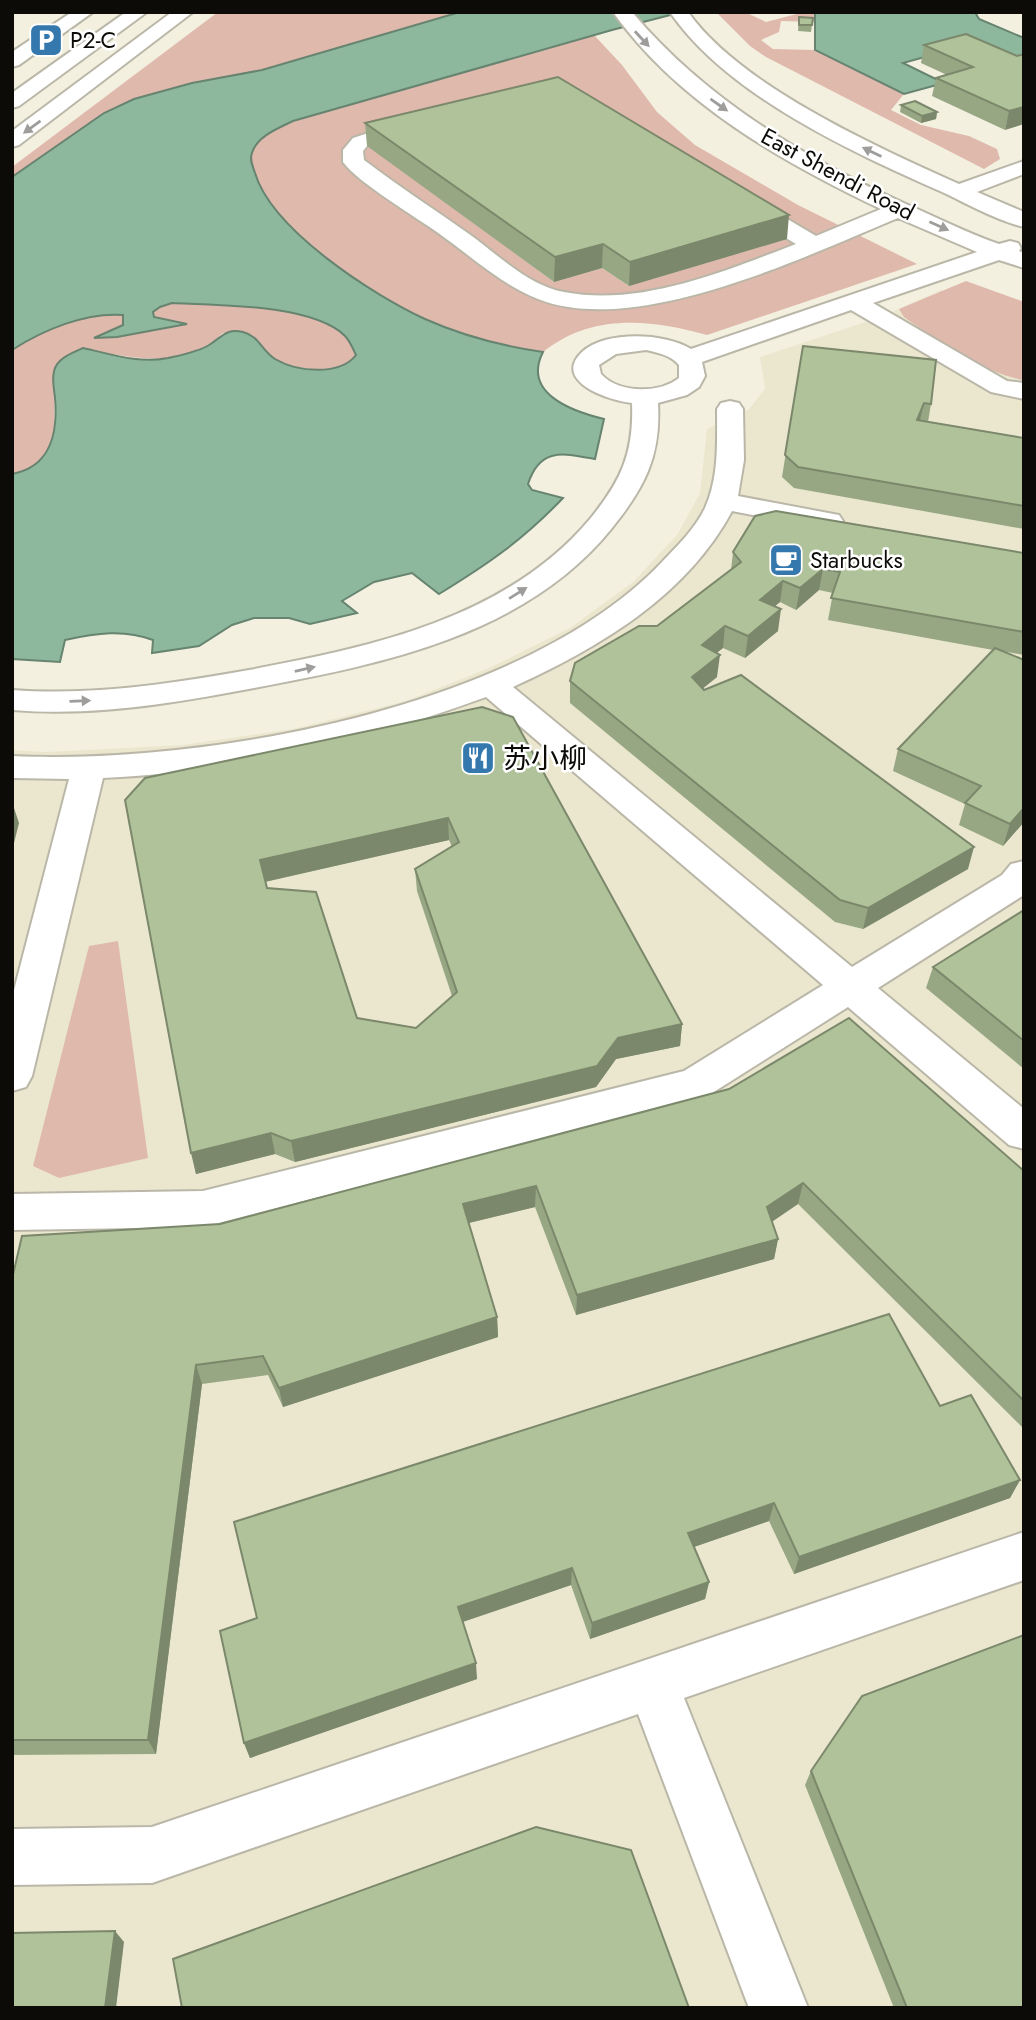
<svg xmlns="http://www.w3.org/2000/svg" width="1036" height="2020" font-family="Jost,'Noto Sans SC',sans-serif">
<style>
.built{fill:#ebe7cf}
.green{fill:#e0b9ad;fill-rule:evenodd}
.water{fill:#8db89d;stroke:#668470;stroke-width:2}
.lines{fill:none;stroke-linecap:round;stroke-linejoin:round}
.minor-casing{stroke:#bab7a8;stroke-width:4}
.minor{fill:#fff;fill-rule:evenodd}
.wall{fill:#97a784;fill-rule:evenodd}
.shaded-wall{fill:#7b886b}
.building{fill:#b0c299;stroke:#7b886b;stroke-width:2;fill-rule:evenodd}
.oneway{fill:#9e9d9c}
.labels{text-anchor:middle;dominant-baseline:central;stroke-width:5;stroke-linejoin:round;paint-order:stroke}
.far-poi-label{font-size:23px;fill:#0c0b07;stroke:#fff;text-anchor:start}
.far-street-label{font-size:23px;fill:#0c0b07;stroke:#fff}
.poi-label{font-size:28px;fill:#0c0b07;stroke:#fff;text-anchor:start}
</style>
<rect width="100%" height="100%" fill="#f3f0e0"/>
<polygon class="built" points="941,290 1024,320 1024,2008 12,2008 12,750 46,752 182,745 293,729 406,701 489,668 570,628 633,582 677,535 700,493 707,429 749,409 765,389 760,357 883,316"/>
<g class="green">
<polygon points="218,12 460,12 262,70 192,83 134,99 104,113 12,177 12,167"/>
<polygon points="716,12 745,12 766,22 804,12 815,12 815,22 781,21 779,32 761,40 773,49 815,50 904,94 891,110 921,125 969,136 997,149 1000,159 984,169 766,57 750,46"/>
<path d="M 594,35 L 622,65 L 657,112 L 695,145 L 798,205 L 917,264 L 707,335 C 651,319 591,313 543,352 C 502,346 463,336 425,319 C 373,295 272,230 255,173 C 253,166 249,160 252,153 C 257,136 279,128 293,121 ZM 368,146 L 786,239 L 629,286 L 602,268 L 554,282 Z"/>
<path d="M 966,281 L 1024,302 L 1024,380 C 985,374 936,340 904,317 L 899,309 Z"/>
<path d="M 172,303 C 216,305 313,304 345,336 C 350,341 353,349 356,355 C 339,377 299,370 277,360 C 268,355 260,343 253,336 L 223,333 C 182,371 131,358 83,348 L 60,361 C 58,369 54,379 54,387 C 54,425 62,465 12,474 L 12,350 C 43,330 86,312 123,315 L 124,325 L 96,338 L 184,325 L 154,317 L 153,312 L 160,307 Z"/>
<polygon points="118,941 148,1158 59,1178 33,1166 89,946"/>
</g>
<g class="water">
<path d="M 460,12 L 682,12 L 612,30 L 293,121 C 279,128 257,136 252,153 C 249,160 253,166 255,173 C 272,230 373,295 425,319 C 463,336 502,346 543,352 C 522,393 571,411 604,419 L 595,459 C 563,453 540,447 528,484 L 532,490 L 563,498 C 523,540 488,564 439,594 L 412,573 L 374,582 L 342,601 L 357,613 L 310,624 L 289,618 L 254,618 L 232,625 L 199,646 L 152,653 L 153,640 C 124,629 96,633 65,640 L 60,662 L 12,659 L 12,474 C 51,467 58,432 55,398 C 54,388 51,375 56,366 C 61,357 74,352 83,348 C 111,354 139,364 168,358 C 181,355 198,352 209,345 C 222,337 226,328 243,332 C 259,336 262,351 275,359 C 297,372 340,376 356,355 C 353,349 350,341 345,336 C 313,304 216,305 172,303 L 160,307 L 153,312 L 154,317 L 187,324 L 117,337 L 94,338 L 123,325 L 123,315 C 86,312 43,330 12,350 L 12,177 L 104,113 L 134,99 L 192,83 L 262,70 Z"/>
<polygon points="815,12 975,12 979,19 1024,38 1024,64 964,46 903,63 944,83 904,94 815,50"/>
</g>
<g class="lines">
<g class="minor-casing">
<g id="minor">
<polygon points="72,12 93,12 19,65 12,67 12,52"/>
<polygon points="126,12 147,12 19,106 12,108 12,93"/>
<polygon points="172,12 193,12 19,145 12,147 12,131"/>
<path d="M 613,12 L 632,12 C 705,99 804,158 906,204 C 936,217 967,233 999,244 L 1010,241 L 1018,243 L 1021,248 L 1019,251 L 1024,253 L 1024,268 L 999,260 L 873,303 L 1007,381 L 1024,383 L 1024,399 L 991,392 L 851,310 L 702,362 L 705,376 L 699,387 L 687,395 L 658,403 C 661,456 645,487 612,528 C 526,635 383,664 254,688 C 174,703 94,717 12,710 L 12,690 C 92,696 170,684 249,670 C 371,647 506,619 590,519 C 621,481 634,453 632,403 C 611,401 551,382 582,352 C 605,330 666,333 691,349 L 977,252 L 898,218 C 806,256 636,338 538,299 C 502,285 472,257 441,235 C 418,218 358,183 343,162 L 343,150 L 353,138 L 409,120 L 423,120 L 426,124 L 423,128 L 367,146 L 363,151 L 364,160 C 398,186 434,209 469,234 C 497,254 529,286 564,292 C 641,307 725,271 796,244 L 734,207 L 731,202 L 734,197 L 750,197 L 816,236 L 881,209 C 782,162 678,103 613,12 ZM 646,350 C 659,353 670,355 679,365 L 679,378 C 659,394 618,393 601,374 L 599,365 L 616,354 Z"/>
<path d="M 670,12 L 688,12 C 740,86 877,147 959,184 L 1024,161 L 1024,174 L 977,192 L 1024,212 L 1024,227 C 995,220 966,203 940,191 C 850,151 727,95 670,12 Z"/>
<path d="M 730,401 L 739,403 L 743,409 L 744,460 L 738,496 L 839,515 L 843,521 L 839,527 L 829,530 L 732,511 C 686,597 598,648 513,687 L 852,967 L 1002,875 L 1011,864 L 1024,861 L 1024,895 L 878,988 L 1024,1109 L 1024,1149 L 1009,1145 L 848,1007 L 709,1095 L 695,1100 L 203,1227 L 12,1230 L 12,1194 L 203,1191 L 684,1071 L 823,985 L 486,697 C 365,742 232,772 103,778 L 32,1076 L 26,1087 L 12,1091 L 12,998 L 69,779 L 12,778 L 12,756 C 206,765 524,708 662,562 C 677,546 695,529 705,508 C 719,477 717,443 717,409 L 721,403 Z"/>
<polygon points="1024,1532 1024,1580 684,1698 808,2008 749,2008 638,1714 152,1883 12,1885 12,1829 152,1827"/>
</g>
</g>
<use href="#minor" class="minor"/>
</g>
<g class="wall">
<polygon points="799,17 813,18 811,32 798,31"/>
<polygon points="924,45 1017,56 1024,54 1005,130 932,96 936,78 947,75 921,63"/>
<polygon points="901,105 937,112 936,119 921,123 900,112"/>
<polygon points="365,123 787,239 629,286 602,268 554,282 367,146"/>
<polygon points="803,346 931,404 928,422 1024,438 1024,529 794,488 782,477"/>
<polygon points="733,552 1024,553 1024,655 1002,651 1024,822 1003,846 959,825 965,804 893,771 898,749 993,650 828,620 833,593 819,590 796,610 780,602 775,606 778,631 745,658 723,648 716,653 717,677 703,688 968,869 863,929 835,922 570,703 570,681 657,626 731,570"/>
<path d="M 482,707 L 682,1024 L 680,1046 L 616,1059 L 596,1087 L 295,1162 L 275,1154 L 196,1174 L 125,800 ZM 449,840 L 452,847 L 415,869 L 417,891 L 452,996 L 416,1028 L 357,1018 L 267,888 L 265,882 Z"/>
<polygon points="1024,910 1024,1069 926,988 933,967"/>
<polygon points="729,1089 1024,1171 1024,1429 798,1204 772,1221 778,1239 774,1259 576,1315 535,1207 469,1223 497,1317 498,1337 283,1407 268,1375 202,1384 156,1754 12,1755 12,1279"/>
<polygon points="940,1406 1020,1480 1010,1498 794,1574 769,1521 694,1547 709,1582 705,1599 590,1639 571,1585 463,1622 477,1679 250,1758 244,1743 220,1631"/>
<polygon points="811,1771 1024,2008 894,2008 805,1785"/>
</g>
<g class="shaded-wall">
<polygon points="1024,107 1024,124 1005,130 1009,111"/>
<polygon points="937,112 936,119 921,123 922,116"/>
<polygon points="789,215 787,239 629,286 630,262"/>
<polygon points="603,244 602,268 554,282 555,257"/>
<polygon points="924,403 919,424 917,420"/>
<polygon points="823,569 819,590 796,610 800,588"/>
<polygon points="783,581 780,602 757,621 760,600"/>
<polygon points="781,609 778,631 745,658 748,636"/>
<polygon points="725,626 723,648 699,667 702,645"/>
<polygon points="720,655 717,677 690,699 692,677"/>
<polygon points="12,802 19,823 12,851"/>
<polygon points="1024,808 1024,822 1003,846 1010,824"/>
<polygon points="448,818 449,840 264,882 260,860"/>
<polygon points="974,847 968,869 863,929 868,908"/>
<polygon points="682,1024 680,1046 616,1059 596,1087 295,1162 291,1141 618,1038"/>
<polygon points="271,1133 275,1154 196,1174 191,1153"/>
<polygon points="803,1183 798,1204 763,1228 767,1207"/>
<polygon points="536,1186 535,1207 464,1224 463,1204"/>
<polygon points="778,1239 774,1259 576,1315 577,1295"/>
<polygon points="497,1317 498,1337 283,1407 279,1388"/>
<polygon points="196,1365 202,1384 156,1754 148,1740"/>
<polygon points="1020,1480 1010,1498 794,1574 799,1557"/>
<polygon points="774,1503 769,1521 685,1550 688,1533"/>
<polygon points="572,1568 571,1585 459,1623 458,1607"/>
<polygon points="709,1582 705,1599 590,1639 592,1623"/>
<polygon points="476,1663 477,1679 250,1758 244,1743"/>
<polygon points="115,1931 124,1942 116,2008 105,2008"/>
</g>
<g class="building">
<polygon points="799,17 813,18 812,25 799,25"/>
<polygon points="966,34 1017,56 1024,54 1024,107 1009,111 936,78 973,67 924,45"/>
<polygon points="558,77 789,215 630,262 603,244 555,257 365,123"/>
<polygon points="915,101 937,112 922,116 901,105"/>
<polygon points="803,346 936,360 931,404 924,403 917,420 1024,438 1024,506 798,467 785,455"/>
<polygon points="776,511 1024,553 1024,632 831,598 840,572 823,569 800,588 783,581 760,600 781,609 748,636 725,626 702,645 720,655 692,677 704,690 741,675 974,847 868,908 840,900 570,681 575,663 639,626 657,626 741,562 733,552 755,516"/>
<polygon points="995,648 1024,660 1024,808 1010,824 965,803 981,786 898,749"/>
<path d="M 482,707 L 513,717 L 682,1024 L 618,1038 L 597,1066 L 291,1141 L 271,1133 L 191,1153 L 125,800 L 145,778 ZM 448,818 L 459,842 L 415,869 L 457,992 L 416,1028 L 357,1018 L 316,892 L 267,888 L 260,860 Z"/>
<polygon points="1024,910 1024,1041 933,967"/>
<polygon points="849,1018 1024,1171 1024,1401 803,1183 767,1207 778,1239 577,1295 536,1186 463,1204 497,1317 279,1388 263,1356 196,1365 148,1740 12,1740 12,1279 22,1236 220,1224 729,1089"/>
<polygon points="889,1314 940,1406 971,1395 1020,1480 799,1557 774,1503 688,1533 709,1582 592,1623 572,1568 458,1607 476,1663 244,1743 220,1631 257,1618 234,1522"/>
<polygon points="1024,1635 1024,2008 907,2008 811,1771 862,1696"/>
<polygon points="536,1827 631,1850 689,2008 182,2008 173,1959"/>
<polygon points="115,1931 105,2008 12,2008 12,1933"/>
</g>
<defs><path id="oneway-solid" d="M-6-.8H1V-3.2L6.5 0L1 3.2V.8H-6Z" transform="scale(1.75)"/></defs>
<g class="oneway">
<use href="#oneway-solid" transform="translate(642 39) rotate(47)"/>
<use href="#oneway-solid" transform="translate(719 105) rotate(35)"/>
<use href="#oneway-solid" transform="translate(32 127) rotate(144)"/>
<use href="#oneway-solid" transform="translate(872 152) rotate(-154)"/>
<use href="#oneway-solid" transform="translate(939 226) rotate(24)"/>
<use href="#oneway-solid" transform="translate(518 593) rotate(-32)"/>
<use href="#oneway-solid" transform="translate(305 669) rotate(-13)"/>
<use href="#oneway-solid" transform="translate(80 701) rotate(-2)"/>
</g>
<defs>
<g id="parking-square" transform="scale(1.75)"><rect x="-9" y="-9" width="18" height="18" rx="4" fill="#3478ae" stroke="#fff"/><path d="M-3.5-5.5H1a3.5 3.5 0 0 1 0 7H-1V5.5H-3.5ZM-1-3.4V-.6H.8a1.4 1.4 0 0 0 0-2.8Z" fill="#fff"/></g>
<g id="cafe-square" transform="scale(1.75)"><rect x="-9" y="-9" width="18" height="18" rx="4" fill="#3478ae" stroke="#fff"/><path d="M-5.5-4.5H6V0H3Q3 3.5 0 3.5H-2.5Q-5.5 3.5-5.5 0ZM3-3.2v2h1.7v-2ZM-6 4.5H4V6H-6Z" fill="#fff"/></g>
<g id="restaurant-square" transform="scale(1.75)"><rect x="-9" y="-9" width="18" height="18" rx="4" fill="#3478ae" stroke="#fff"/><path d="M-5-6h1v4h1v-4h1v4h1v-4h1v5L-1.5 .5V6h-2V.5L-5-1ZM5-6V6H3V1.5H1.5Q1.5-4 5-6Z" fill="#fff"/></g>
</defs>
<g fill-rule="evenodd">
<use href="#parking-square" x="46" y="40"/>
<use href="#cafe-square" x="786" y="560"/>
<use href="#restaurant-square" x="478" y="758"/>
</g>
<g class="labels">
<g class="far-poi-label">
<text x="70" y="40">P2-C</text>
<text x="810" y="560">Starbucks</text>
</g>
<g class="far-street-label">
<text transform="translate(838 174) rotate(28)">East Shendi Road</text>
</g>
<g class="poi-label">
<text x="503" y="758">苏小柳</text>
</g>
</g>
<rect width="1036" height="2020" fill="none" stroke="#0c0b07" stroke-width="28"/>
</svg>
